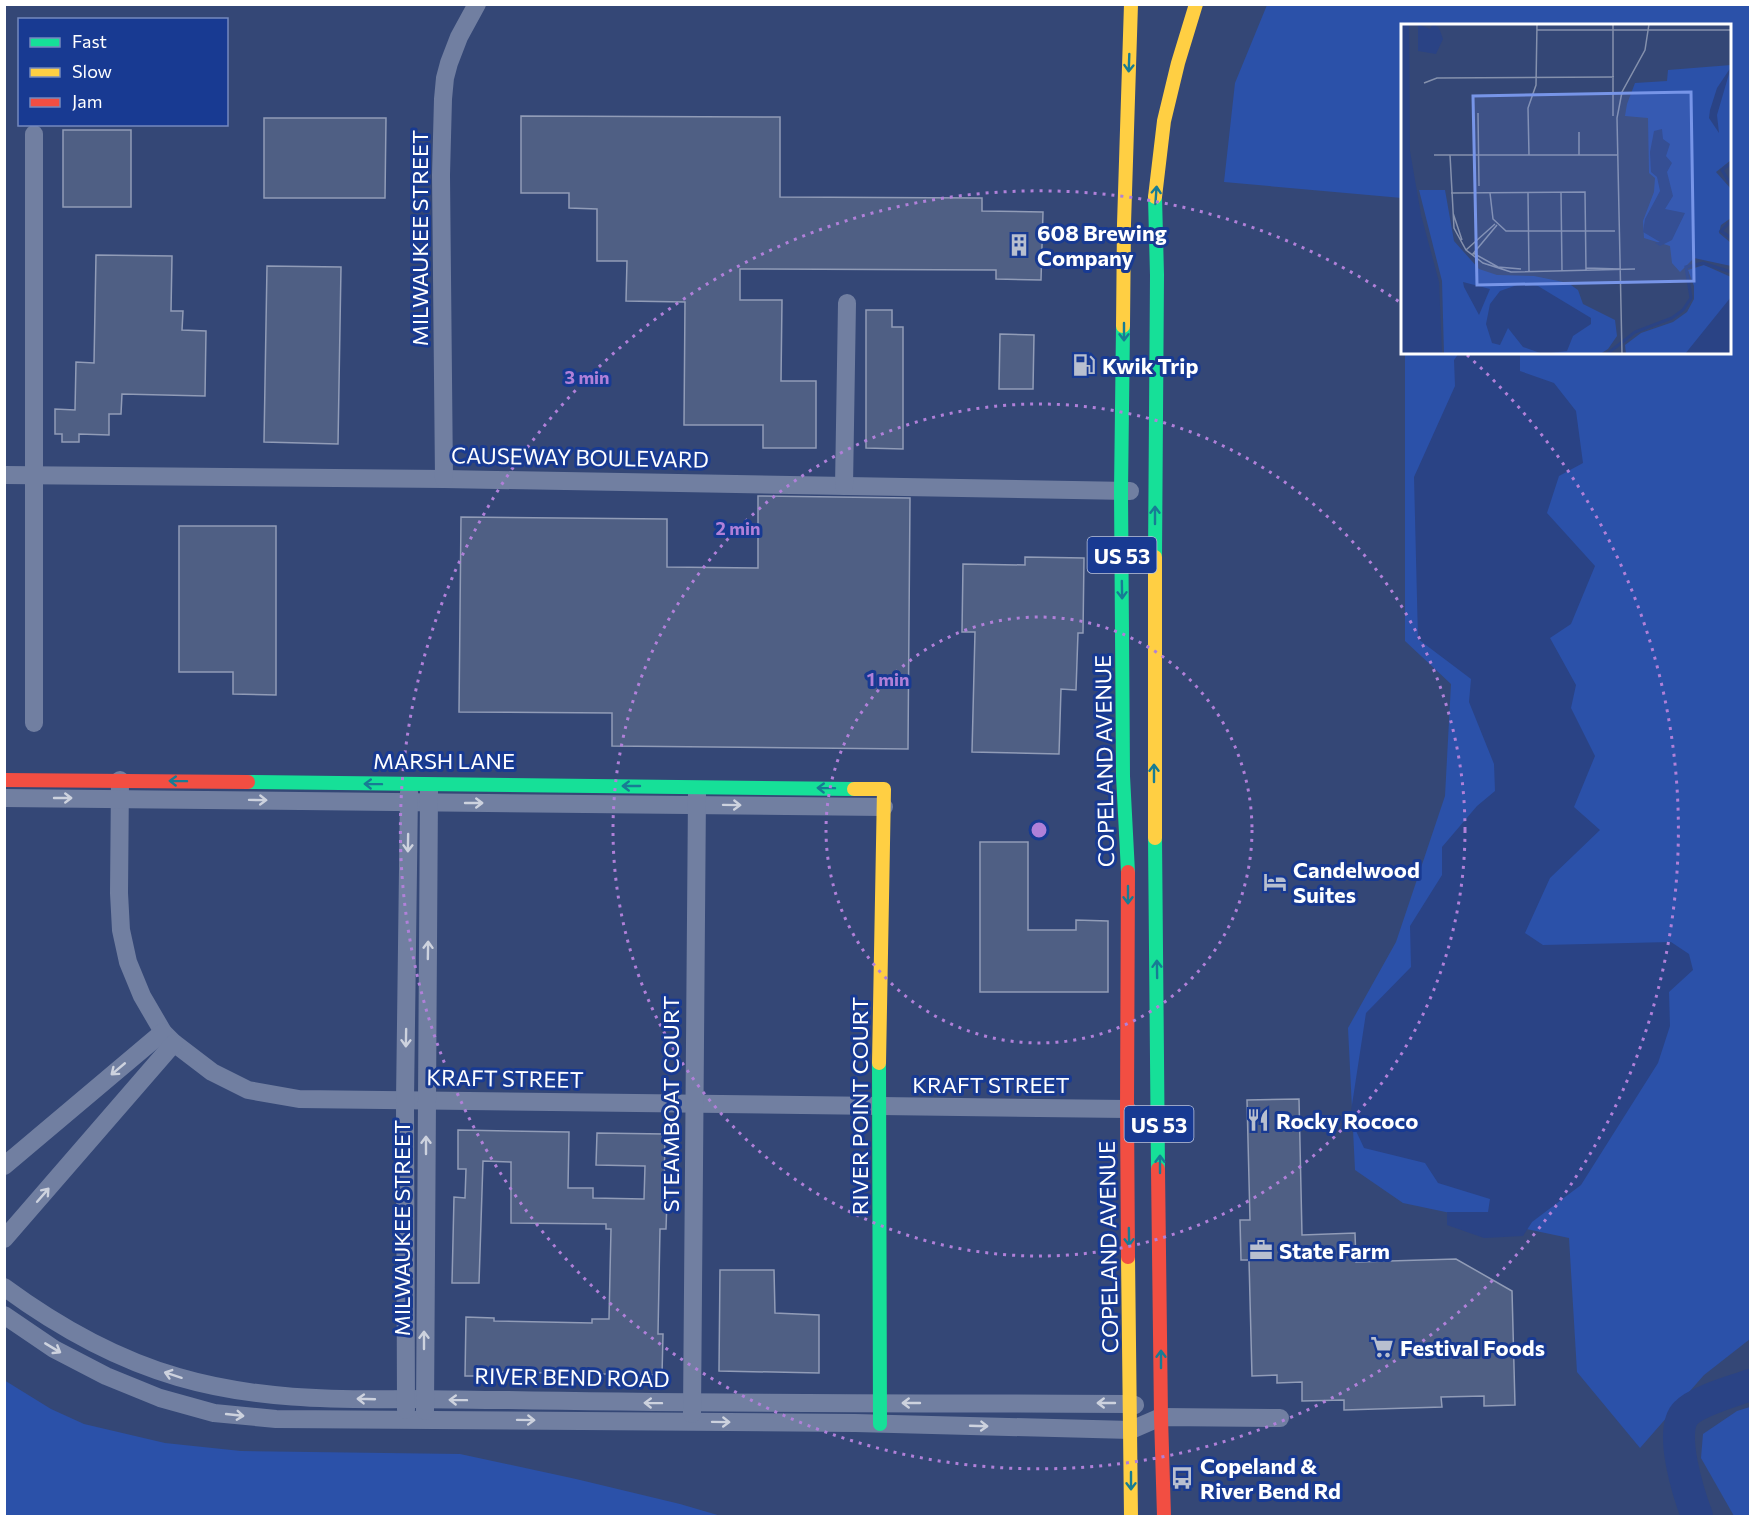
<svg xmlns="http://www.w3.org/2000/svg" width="1755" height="1521" font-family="Commissioner,sans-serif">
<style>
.green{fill:#2b51a9}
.water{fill:#2a4385}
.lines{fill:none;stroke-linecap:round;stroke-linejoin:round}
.river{stroke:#2a4385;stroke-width:32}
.building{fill:#4f5f84;stroke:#919cb7;stroke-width:1.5}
.street{stroke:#717fa1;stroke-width:18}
.fast{stroke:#16e098;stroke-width:14}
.slow{stroke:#ffcf43;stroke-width:14}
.jam{stroke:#f24e42;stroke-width:14}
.oneway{stroke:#177c94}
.oneway2{stroke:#cdd2de}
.ring{fill:none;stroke:#b080d9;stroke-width:3;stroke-dasharray:3 6}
.labels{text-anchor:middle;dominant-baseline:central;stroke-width:6;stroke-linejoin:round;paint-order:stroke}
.shield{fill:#183a92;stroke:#bac4de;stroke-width:1.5}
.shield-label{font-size:21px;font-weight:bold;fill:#fff}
.poi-label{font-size:22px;font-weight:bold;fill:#fff;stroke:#183a92;text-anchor:start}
.street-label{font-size:22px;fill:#fff;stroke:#183a92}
.inset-river{fill:none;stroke:#2a4385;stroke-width:3}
.inset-road{fill:none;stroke:#8591ad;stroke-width:1.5}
.view{fill:#7795e8;fill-opacity:0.15;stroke:#7795e8;stroke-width:3}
.inset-edge{fill:none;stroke:#fff;stroke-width:3}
.centre{fill:#b080d9;stroke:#183a92;stroke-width:3}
.ring-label{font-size:18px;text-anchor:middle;font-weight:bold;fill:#b080d9;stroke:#183a92;stroke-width:6;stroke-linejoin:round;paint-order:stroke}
</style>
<rect width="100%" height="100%" fill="#344776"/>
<g class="green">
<polygon points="1267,5 1750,5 1750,1339 1704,1375 1640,1448 1577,1372 1569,1238 1403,1203 1355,1170 1348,1028 1396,942 1445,796 1451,684 1405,641 1405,353 1730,352 1730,26 1402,26 1402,198 1224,182 1235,83"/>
<polygon points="4,1380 51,1409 84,1424 165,1443 241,1451 460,1454 576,1479 680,1504 721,1516 5,1516"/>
<polygon points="1750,1407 1750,1516 1734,1516 1701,1458 1703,1434 1737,1411"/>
</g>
<polygon class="water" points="1459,353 1520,353 1520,371 1554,383 1576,411 1583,463 1559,476 1547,513 1595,566 1571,624 1550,638 1576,685 1571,708 1595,756 1574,807 1600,830 1550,878 1525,933 1543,945 1671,942 1689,954 1693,970 1669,992 1670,1026 1658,1063 1581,1185 1532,1222 1523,1236 1484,1238 1447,1225 1447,1212 1488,1212 1490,1199 1438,1183 1425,1163 1364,1148 1350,1118 1366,1013 1411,967 1410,926 1442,875 1442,847 1477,806 1495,791 1494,764 1469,702 1471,679 1418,639 1414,477 1455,386 1454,360"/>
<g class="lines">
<path class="river" d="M 1697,1516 C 1689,1495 1668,1430 1686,1413 C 1697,1401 1734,1391 1750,1385"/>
</g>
<g class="building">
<polygon points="521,116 780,117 780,197 982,198 982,211 1043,212 1041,280 996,279 996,270 740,269 740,300 782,300 781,381 816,381 816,448 763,448 763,425 684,425 685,302 626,301 627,261 597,261 597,209 569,208 569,193 521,193"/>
<polygon points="264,118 386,118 385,198 264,198"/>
<rect x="63" y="130" width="68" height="77"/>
<polygon points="96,255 172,256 171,311 183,311 182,330 206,331 205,396 122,394 121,414 109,414 109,435 79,434 79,442 62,442 62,434 55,434 55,409 75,410 76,362 94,363"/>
<polygon points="267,266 341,267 338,444 264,442"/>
<polygon points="866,310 892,310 892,327 903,327 903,449 866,448"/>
<polygon points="1000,334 1034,335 1033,389 999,389"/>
<polygon points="758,496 910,498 908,749 612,746 612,713 459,712 461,517 667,519 667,567 758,568"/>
<polygon points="179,526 276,526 276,695 233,694 233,672 179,672"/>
<polygon points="1025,557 1084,558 1083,633 1078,633 1076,690 1061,689 1059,754 972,752 975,632 962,632 963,564 1025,565"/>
<polygon points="980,842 1028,842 1028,930 1076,930 1076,920 1108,921 1108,992 980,992"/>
<polygon points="1299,1099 1302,1235 1355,1233 1356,1262 1456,1259 1512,1291 1515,1405 1484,1406 1484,1396 1441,1397 1442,1407 1344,1410 1344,1400 1302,1401 1302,1382 1277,1383 1277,1375 1252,1376 1249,1260 1241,1260 1240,1220 1250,1220 1247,1100"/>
<polygon points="458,1130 569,1132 568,1188 593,1188 593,1198 644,1199 645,1166 596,1165 597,1133 665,1134 664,1200 667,1200 666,1229 660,1229 658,1334 663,1334 662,1375 494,1372 494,1376 465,1376 466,1317 494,1318 494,1321 592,1323 592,1319 609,1319 611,1229 606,1229 606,1224 511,1223 511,1162 483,1161 479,1283 452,1283 454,1197 465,1198 466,1169 458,1169"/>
<polygon points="720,1270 774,1270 775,1313 819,1315 819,1373 719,1371"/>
</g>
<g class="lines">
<g class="street">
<polyline points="4,475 444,479 1130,491"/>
<polyline points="444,479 441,175 443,99 445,78 449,63 459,37 477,4"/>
<polyline points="844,486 847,303"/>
<polyline points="34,723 34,134"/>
<polyline points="120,780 119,893 121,930 128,962 142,996 163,1032 174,1043 212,1072 248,1090 299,1099 1127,1109"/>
<polyline points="4,798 884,807"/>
<polyline points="4,1166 163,1032"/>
<polyline points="4,1239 174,1043"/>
<path d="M 4,1287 C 57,1326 116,1359 178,1377 C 253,1399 331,1400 408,1399 C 441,1399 473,1400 506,1400 C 714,1404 923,1403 1131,1404 L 1135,1405"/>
<polyline points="4,1315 54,1349 106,1376 160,1398 214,1413 276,1419 855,1423 1131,1430 1161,1417 1280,1418"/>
<polyline points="406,1410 405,1101 409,792"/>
<polyline points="425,1411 429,791"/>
<polyline points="692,1414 697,794"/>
</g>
<g class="fast">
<polyline points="1123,326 1121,491 1123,776 1128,872"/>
<polyline points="1155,557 1157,275 1155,197"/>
<polyline points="248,782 854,789"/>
<polyline points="1155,838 1158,1169"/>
<polyline points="879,1063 880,1424"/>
</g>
<g class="slow">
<polyline points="1155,197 1164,121 1178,63 1196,4"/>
<polyline points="1123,326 1124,224 1131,4"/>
<polyline points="1155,557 1155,838"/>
<polyline points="854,789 884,789 879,1063"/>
<polyline points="1128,1257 1131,1516"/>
</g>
<g class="jam">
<polyline points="4,780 248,782"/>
<polyline points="1128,872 1127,1109 1128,1257"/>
<polyline points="1158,1169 1161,1417 1164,1516"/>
</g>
</g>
<defs><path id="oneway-shaft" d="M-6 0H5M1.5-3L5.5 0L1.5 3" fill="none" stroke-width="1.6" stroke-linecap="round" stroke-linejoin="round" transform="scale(1.5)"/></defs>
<g class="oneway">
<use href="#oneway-shaft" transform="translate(1129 63) rotate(92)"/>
<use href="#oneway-shaft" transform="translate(1156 195) rotate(-86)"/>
<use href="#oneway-shaft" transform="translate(1124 332) rotate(90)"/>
<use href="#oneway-shaft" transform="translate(1155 515) rotate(-90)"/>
<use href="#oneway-shaft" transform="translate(1122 590) rotate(89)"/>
<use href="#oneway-shaft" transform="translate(1154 773) rotate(-90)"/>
<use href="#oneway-shaft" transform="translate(178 781) rotate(-179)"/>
<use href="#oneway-shaft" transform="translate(373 784) rotate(-179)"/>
<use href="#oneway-shaft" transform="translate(631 786) rotate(-180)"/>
<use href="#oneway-shaft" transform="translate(826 788) rotate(-179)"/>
<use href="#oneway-shaft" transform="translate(1128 895) rotate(90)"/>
<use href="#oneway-shaft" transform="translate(1157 969) rotate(-91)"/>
<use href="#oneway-shaft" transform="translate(1160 1164) rotate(-90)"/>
<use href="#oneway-shaft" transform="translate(1129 1237) rotate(89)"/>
<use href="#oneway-shaft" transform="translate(1161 1359) rotate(-90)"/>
<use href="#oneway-shaft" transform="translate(1131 1481) rotate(90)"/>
</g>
<g class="oneway2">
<use href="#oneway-shaft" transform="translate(63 798)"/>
<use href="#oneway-shaft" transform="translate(258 800) rotate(1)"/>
<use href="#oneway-shaft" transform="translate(474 803)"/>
<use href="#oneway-shaft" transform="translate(732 805) rotate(1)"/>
<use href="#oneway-shaft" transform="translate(408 843) rotate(91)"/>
<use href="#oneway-shaft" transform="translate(428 950) rotate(-89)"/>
<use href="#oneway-shaft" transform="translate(406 1038) rotate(91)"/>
<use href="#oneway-shaft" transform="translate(118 1069) rotate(140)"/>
<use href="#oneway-shaft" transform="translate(426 1145) rotate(-90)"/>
<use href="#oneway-shaft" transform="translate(43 1195) rotate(-49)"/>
<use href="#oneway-shaft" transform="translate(424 1340) rotate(-90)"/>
<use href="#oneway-shaft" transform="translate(53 1348) rotate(31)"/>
<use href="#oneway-shaft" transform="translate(173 1375) rotate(-162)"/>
<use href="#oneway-shaft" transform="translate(366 1399) rotate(-178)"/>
<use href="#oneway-shaft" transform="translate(458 1400) rotate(-179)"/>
<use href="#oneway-shaft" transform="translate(653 1403) rotate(-179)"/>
<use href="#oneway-shaft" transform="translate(911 1403) rotate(-180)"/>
<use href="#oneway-shaft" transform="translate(1106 1403) rotate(180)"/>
<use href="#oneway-shaft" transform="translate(235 1415) rotate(6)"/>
<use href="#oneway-shaft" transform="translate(526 1420) rotate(1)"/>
<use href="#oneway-shaft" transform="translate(721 1422) rotate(1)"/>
<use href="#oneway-shaft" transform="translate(979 1426) rotate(2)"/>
</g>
<g class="ring">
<circle cx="1039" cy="830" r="213"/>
<circle cx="1039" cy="830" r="426"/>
<path d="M1467 355A639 639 0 1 1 1401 303"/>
</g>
<defs>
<g id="building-bare" transform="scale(1.8)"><path d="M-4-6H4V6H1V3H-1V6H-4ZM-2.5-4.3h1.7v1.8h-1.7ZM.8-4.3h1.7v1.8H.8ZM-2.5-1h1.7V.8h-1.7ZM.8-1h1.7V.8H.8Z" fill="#b8bfcf" stroke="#183a92" stroke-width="2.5" paint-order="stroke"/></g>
<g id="fuel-bare" transform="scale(1.8)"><path d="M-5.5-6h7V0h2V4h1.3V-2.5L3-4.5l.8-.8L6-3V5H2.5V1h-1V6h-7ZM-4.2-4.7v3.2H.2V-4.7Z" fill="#b8bfcf" stroke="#183a92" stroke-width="2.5" paint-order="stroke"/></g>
<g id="hotel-bare" transform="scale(1.8)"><path d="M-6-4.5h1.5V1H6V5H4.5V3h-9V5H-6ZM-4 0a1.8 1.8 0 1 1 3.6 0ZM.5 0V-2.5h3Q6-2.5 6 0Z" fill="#b8bfcf" stroke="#183a92" stroke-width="2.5" paint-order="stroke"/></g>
<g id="restaurant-bare" transform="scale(1.8)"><path d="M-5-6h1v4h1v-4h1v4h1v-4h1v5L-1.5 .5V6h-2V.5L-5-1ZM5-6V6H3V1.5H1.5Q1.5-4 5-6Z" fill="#b8bfcf" stroke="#183a92" stroke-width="2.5" paint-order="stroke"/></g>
<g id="office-bare" transform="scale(1.8)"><path d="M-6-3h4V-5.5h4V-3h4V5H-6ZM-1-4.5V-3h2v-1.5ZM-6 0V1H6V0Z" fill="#b8bfcf" stroke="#183a92" stroke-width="2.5" paint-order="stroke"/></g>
<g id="supermarket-bare" transform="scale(1.8)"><path d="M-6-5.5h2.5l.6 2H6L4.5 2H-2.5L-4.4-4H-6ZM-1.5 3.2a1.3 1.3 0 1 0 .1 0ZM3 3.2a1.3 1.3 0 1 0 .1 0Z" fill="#b8bfcf" stroke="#183a92" stroke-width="2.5" paint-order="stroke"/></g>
<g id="bus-bare" transform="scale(1.8)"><path d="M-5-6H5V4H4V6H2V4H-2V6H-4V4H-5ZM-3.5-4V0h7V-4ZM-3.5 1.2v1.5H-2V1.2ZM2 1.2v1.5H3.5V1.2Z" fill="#b8bfcf" stroke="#183a92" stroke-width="2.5" paint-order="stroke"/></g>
</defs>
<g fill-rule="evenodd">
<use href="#building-bare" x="1019" y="245"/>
<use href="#fuel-bare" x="1084" y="365"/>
<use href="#hotel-bare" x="1275" y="882"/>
<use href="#restaurant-bare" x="1258" y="1120"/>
<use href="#office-bare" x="1261" y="1250"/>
<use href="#supermarket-bare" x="1382" y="1347"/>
<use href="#bus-bare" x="1182" y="1478"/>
</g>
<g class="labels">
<g class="shield">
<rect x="1087.5" y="537" width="69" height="36" rx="4.5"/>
<rect x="1124.5" y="1106" width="69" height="36" rx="4.5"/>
</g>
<g class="shield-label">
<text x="1122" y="555">US 53</text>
<text x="1159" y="1124">US 53</text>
</g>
<g class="poi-label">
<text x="1037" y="232">608 Brewing<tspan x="1037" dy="25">Company</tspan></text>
<text x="1102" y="365">Kwik Trip</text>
<text x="1293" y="869">Candelwood<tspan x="1293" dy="25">Suites</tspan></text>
<text x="1276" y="1120">Rocky Rococo</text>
<text x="1279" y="1250">State Farm</text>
<text x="1400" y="1347">Festival Foods</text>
<text x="1200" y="1465">Copeland &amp;<tspan x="1200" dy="25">River Bend Rd</tspan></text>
</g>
<g class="street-label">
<text transform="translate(419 238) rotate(-90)">MILWAUKEE STREET</text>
<text transform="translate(580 457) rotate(1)">CAUSEWAY BOULEVARD</text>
<text x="444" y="760">MARSH LANE</text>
<text transform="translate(1104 761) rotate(-91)">COPELAND AVENUE</text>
<text transform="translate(505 1078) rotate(1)">KRAFT STREET</text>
<text x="991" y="1084">KRAFT STREET</text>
<text transform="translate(670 1104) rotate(-90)">STEAMBOAT COURT</text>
<text transform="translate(859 1106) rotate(-90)">RIVER POINT COURT</text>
<text transform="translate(401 1228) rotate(-90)">MILWAUKEE STREET</text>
<text transform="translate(1108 1247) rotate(-91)">COPELAND AVENUE</text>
<text transform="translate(572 1377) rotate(1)">RIVER BEND ROAD</text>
</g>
</g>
<g transform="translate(1401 24)">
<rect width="330" height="330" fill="#344776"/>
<path d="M 330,41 L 330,136 L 315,148 L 330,165 L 330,194 L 320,201 L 318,209 L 330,219 L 330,242 L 293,234 L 279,248 L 271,239 L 269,222 L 243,214 L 242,197 L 253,168 L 254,154 L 248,149 L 247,94 L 224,92 L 226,80 L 234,59 L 266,57 L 267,46 ZM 18,166 L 44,166 L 53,217 L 78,245 L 96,251 L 133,252 L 167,259 L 177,266 L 182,280 L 214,296 L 216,312 L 207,325 L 199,330 L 43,330 L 41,257 ZM 303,241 L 330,253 L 330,330 L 225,330 L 224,321 L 240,309 L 272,298 L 286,288 L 293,275 L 293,262 L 287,246 Z" fill="#2b51a9"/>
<path d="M 0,0 L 8,1 L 9,127 L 20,191 L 38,258 L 41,330 L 0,330 ZM 17,0 L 29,5 L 32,0 L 38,4 L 42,15 L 35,30 L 17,27 ZM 330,43 L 316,91 L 318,109 L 308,94 L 309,86 L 316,64 ZM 261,105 L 262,115 L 269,120 L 265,132 L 271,139 L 266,148 L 272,172 L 264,185 L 284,189 L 271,216 L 259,222 L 254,219 L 259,218 L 242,208 L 244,195 L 259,167 L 256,153 L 250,148 L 249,128 L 253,107 ZM 62,258 L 89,265 L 78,291 L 63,263 ZM 122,259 L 137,262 L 190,294 L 190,300 L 172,312 L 166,327 L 142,330 L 122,323 L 107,304 L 99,321 L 91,319 L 85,300 L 89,280 L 99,267 ZM 330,273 L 330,330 L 284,330 Z" fill="#2a4385"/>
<path class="inset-river" d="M 330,139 L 321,146 L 330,161M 330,197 L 320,207 L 330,214M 206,330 L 234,308 L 271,294 L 282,286 L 290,274 L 285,243 L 302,239 L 330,248"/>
<path class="inset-road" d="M 212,0 L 212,92M 136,6 L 330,6M 23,59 L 36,54 L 213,53M 77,89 L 78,162M 33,131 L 216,131M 49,131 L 53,204 L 65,226 L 82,239 L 110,248 L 234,245M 128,131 L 127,84 L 135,61 L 136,0M 178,131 L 178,108M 160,168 L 161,247M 50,169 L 184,168 L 185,246M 89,169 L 92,195 L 105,207 L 214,207M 127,169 L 128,247M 52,189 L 61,216M 65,226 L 94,200M 72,229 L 97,243 L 120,245M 71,231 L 96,201M 185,244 L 219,245M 221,330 L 216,94 L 221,68 L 244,26 L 248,0"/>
<path class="view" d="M 290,68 L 293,257 L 76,261 L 72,72 Z"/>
<rect width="330" height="330" class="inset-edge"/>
</g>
<circle cx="1039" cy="830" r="9" class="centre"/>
<g class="ring-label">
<text x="587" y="384">3 min</text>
<text x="738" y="535">2 min</text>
<text x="888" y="686">1 min</text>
</g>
<rect width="1755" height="1521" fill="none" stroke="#ffffff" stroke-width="12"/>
<rect x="18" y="18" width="210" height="108" fill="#183a92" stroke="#7489be" stroke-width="1.5"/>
<rect x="30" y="38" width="30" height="9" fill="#16e098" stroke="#7489be" stroke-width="1.5"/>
<text x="72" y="48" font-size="18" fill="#ffffff">Fast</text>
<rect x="30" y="68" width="30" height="9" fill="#ffcf43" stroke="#7489be" stroke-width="1.5"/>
<text x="72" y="78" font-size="18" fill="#ffffff">Slow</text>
<rect x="30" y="98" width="30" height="9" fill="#f24e42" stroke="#7489be" stroke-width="1.5"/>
<text x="72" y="108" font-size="18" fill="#ffffff">Jam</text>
</svg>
